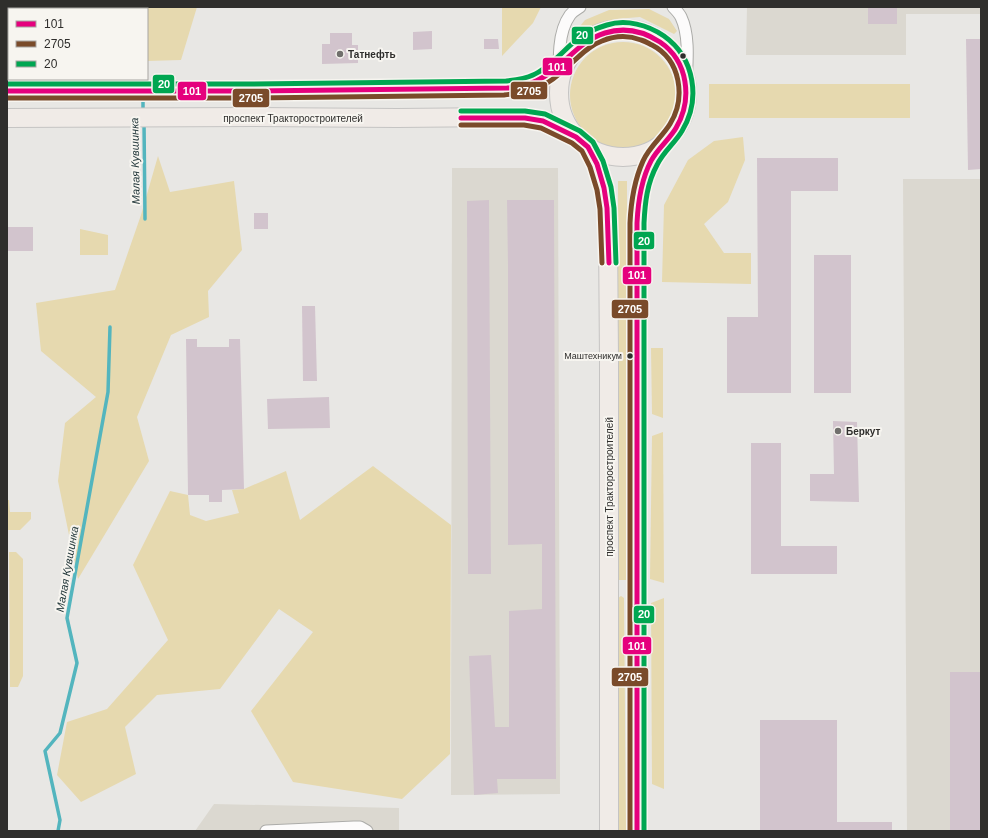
<svg xmlns="http://www.w3.org/2000/svg" width="988" height="838" font-family="Arial,sans-serif">
<style>
.built{fill:#dbd8d0}
.green{fill:#e6d9af}
.lines{fill:none;stroke-linecap:round;stroke-linejoin:round}
.stream{stroke:#53b5be;stroke-width:3.5}
.building{fill:#d2c4cd}
.minor-casing{stroke:#acaca9;stroke-width:13}
.primary-casing{stroke:#c5c4c3;stroke-width:20}
.minor{stroke:#fcfbfb;stroke-width:11}
.primary{stroke:#f0ebe7;stroke-width:18}
.bus-1-casing{stroke:#f7f5f0;stroke-width:8}
.bus-2-casing{stroke:#f7f5f0;stroke-width:8}
.bus-3-casing{stroke:#f7f5f0;stroke-width:8}
.bus-1{stroke:#e5007d;stroke-width:5}
.bus-2{stroke:#7a4b2a;stroke-width:5}
.bus-3{stroke:#00a651;stroke-width:5}
.poi-dot{fill:#706f6c;stroke:#f7f5f0;stroke-width:1.5}
.bus-dot{fill:#2f2e2c;stroke:#f7f5f0;stroke-width:1.5}
.labels{text-anchor:middle;dominant-baseline:central;stroke-width:4;stroke-linejoin:round;paint-order:stroke}
.bus-label{font-size:9px;fill:#2f2e2c;stroke:#f7f5f0;text-anchor:end}
.poi-label{font-size:10px;font-weight:bold;fill:#2f2e2c;stroke:#f7f5f0;text-anchor:start}
.street-label{font-size:10px;fill:#2f2e2c;stroke:#f7f5f0}
.water-label{font-size:11px;font-style:italic;fill:#1f3437;stroke:#f7f5f0}
.line-badge{stroke:#f7f5f0;stroke-width:1.5}
.badge-label{font-size:11px;text-anchor:middle;font-weight:bold;fill:#fff}
</style>
<rect width="100%" height="100%" fill="#e8e7e4"/>
<g class="built">
<polygon points="747,7 981,7 981,14 906,14 906,55 746,55"/>
<polygon points="452,168 558,168 560,794 451,795"/>
<polygon points="903,179 981,179 981,831 907,831"/>
<polygon points="214,804 399,808 399,831 195,831"/>
</g>
<g class="green">
<polygon points="67,7 197,7 181,60 147,61 147,9 64,9"/>
<polygon points="502,7 541,7 533,23 502,56"/>
<polygon points="649,9 669,19 677,31 674,34 640,17 616,19 580,33 577,30 585,20 609,10"/>
<circle cx="623" cy="95" r="53"/>
<rect x="709" y="84" width="201" height="34"/>
<polygon points="743,137 745,160 728,202 704,224 724,253 751,253 751,284 662,282 664,205 688,160 714,141"/>
<polygon points="158,156 170,192 234,181 242,250 208,291 209,317 171,335 137,417 149,461 78,579 58,481 65,423 96,397 41,351 36,303 115,290 141,215"/>
<rect x="618" y="181" width="9" height="399"/>
<polygon points="80,229 108,235 108,255 80,255"/>
<polygon points="651,348 663,348 663,418 652,414"/>
<polygon points="663,432 664,583 650,579 652,436"/>
<polygon points="373,466 451,525 450,754 402,799 293,782 251,711 313,632 279,609 220,689 157,695 125,727 136,774 81,802 57,775 67,722 107,709 168,640 133,565 170,491 188,495 190,515 206,521 239,513 232,490 244,489 286,471 300,520"/>
<polygon points="7,500 9,500 10,512 31,512 31,519 20,530 7,530"/>
<polygon points="9,552 16,552 23,559 23,676 18,687 10,687"/>
<polygon points="621,596 624,598 626,831 618,831 618,598"/>
<polygon points="664,598 664,789 652,784 651,603"/>
</g>
<g class="lines">
<g class="stream">
<polyline points="130,7 130,9"/>
<polyline points="143,96 143,112"/>
<polyline points="144,122 145,219"/>
<polyline points="58,831 60,820 45,751 60,733 77,663 67,618 108,392 110,327"/>
</g>
</g>
<g class="building">
<rect x="868" y="7" width="29" height="17"/>
<polygon points="432,31 432,49 413,50 413,32"/>
<polygon points="330,33 352,33 352,45 358,45 358,63 322,64 322,44 330,44"/>
<polygon points="484,39 498,39 499,49 484,49"/>
<polygon points="966,39 981,39 981,169 968,170"/>
<polygon points="757,158 838,158 838,191 791,191 791,393 727,393 727,317 758,317"/>
<polygon points="489,200 491,574 468,574 467,201"/>
<polygon points="507,200 554,200 556,779 497,779 498,793 474,795 469,656 491,655 495,727 509,727 509,611 542,609 542,544 508,545 508,265"/>
<rect x="254" y="213" width="14" height="16"/>
<rect x="7" y="227" width="26" height="24"/>
<rect x="814" y="255" width="37" height="138"/>
<polygon points="302,306 315,306 317,381 303,381"/>
<polygon points="186,339 197,339 197,347 229,347 229,339 240,339 244,489 222,490 222,502 209,502 209,495 188,495"/>
<polygon points="329,397 330,428 268,429 267,399"/>
<polygon points="833,421 857,422 859,502 810,501 810,474 834,474"/>
<polygon points="751,443 781,443 781,546 837,546 837,574 751,574"/>
<rect x="950" y="672" width="31" height="159"/>
<polygon points="760,720 837,720 837,822 892,822 892,831 760,831"/>
</g>
<g class="lines">
<g class="minor-casing">
<g id="minor">
<path d="M 673,7 C 676,10 679,13 681,17 C 690,36 687,63 686,83"/>
<polyline points="21,9 21,7"/>
<path d="M 560,83 C 559,62 557,33 570,15 C 573,11 577,9 580,7"/>
<polyline points="266,831 354,827 360,827 367,831"/>
</g>
</g>
<g class="primary-casing">
<g id="primary">
<circle cx="623" cy="93" r="64"/>
<path d="M 7,91 L 251,91 L 503,88 C 514,87 526,86 536,81 C 549,75 560,64 571,55"/>
<polyline points="7,118 251,117 397,118 502,117 525,118 543,121 576,137"/>
<polyline points="588,147 597,164 604,188 607,208 608,233 609,360 609,831"/>
<path d="M 637,831 L 637,223 C 639,201 641,179 652,159 C 656,152 663,145 668,138"/>
</g>
</g>
<use href="#minor" class="minor"/>
<use href="#primary" class="primary"/>
<g class="bus-1-casing">
<g id="bus-1">
<path d="M 7,91 L 251,91 L 507,88 C 517,87 527,86 536,81 C 563,69 576,42 605,33 C 624,27 643,31 660,42 C 688,61 693,99 676,128 C 669,140 657,149 651,161 C 641,180 638,202 637,223 L 637,831"/>
<polyline points="461,118 525,118 543,121 576,137 588,147 597,164 604,188 607,208 609,263"/>
</g>
</g>
<g class="bus-2-casing">
<g id="bus-2">
<path d="M 7,98 L 251,98 L 504,95 C 533,92 547,87 568,66 C 579,57 588,46 602,41 C 614,36 628,35 641,40 C 645,41 648,43 652,45 C 681,60 686,98 670,124 C 662,137 649,147 643,161 C 634,181 631,201 630,223 L 630,831"/>
<polyline points="461,125 524,125 541,128 572,143 582,151 590,167 597,190 600,209 602,263"/>
</g>
</g>
<g class="bus-3-casing">
<g id="bus-3">
<path d="M 7,84 L 251,84 L 506,81 C 515,80 525,79 533,75 C 551,67 564,49 580,37 C 588,31 597,28 607,25 C 626,19 648,25 664,36 C 695,58 701,100 682,131 C 675,143 663,152 657,165 C 647,183 645,203 644,223 L 644,831"/>
<polyline points="461,111 525,111 545,114 580,131 593,142 603,161 611,187 614,208 616,263"/>
</g>
</g>
<use href="#bus-1" class="bus-1"/>
<use href="#bus-2" class="bus-2"/>
<use href="#bus-3" class="bus-3"/>
</g>
<g class="poi-dot">
<circle cx="340" cy="54" r="4"/>
<circle cx="838" cy="431" r="4"/>
</g>
<g class="bus-dot">
<circle cx="683" cy="56" r="3.5"/>
<circle cx="630" cy="356" r="3.5"/>
</g>
<g class="labels">
<g class="bus-label">
<text x="622" y="356">Маштехникум</text>
</g>
<g class="poi-label">
<text x="348" y="54">Татнефть</text>
<text x="846" y="431">Беркут</text>
</g>
<g class="street-label">
<text x="293" y="118">проспект Тракторостроителей</text>
<text transform="translate(609 487) rotate(-90)">проспект Тракторостроителей</text>
</g>
<g class="water-label">
<text transform="translate(135 161) rotate(-91)">Малая Кувшинка</text>
<text transform="translate(67 569) rotate(-80)">Малая Кувшинка</text>
</g>
</g>
<g class="line-badge">
<rect x="571" y="26" width="23" height="19" rx="4" fill="#00a651"/>
<rect x="542" y="57" width="31" height="19" rx="4" fill="#e5007d"/>
<rect x="152" y="74" width="23" height="20" rx="4" fill="#00a651"/>
<rect x="510" y="81" width="38" height="19" rx="4" fill="#7a4b2a"/>
<rect x="177" y="81" width="30" height="20" rx="4" fill="#e5007d"/>
<rect x="232" y="88" width="38" height="20" rx="4" fill="#7a4b2a"/>
<rect x="633" y="231" width="22" height="19" rx="4" fill="#00a651"/>
<rect x="622" y="266" width="30" height="19" rx="4" fill="#e5007d"/>
<rect x="611" y="299" width="38" height="20" rx="4" fill="#7a4b2a"/>
<rect x="633" y="605" width="22" height="19" rx="4" fill="#00a651"/>
<rect x="622" y="636" width="30" height="19" rx="4" fill="#e5007d"/>
<rect x="611" y="667" width="38" height="20" rx="4" fill="#7a4b2a"/>
</g>
<g class="badge-label">
<text x="582" y="39">20</text>
<text x="557" y="71">101</text>
<text x="164" y="88">20</text>
<text x="529" y="95">2705</text>
<text x="192" y="95">101</text>
<text x="251" y="102">2705</text>
<text x="644" y="245">20</text>
<text x="637" y="279">101</text>
<text x="630" y="313">2705</text>
<text x="644" y="618">20</text>
<text x="637" y="650">101</text>
<text x="630" y="681">2705</text>
</g>
<rect width="988" height="838" fill="none" stroke="#2f2e2c" stroke-width="16"/>
<rect x="8" y="8" width="140" height="72" fill="#f7f5f0" stroke="#a7a5a2"/>
<rect x="16" y="21" width="20" height="6" fill="#e5007d" stroke="#a7a5a2"/>
<text x="44" y="28" font-size="12" fill="#2f2e2c">101</text>
<rect x="16" y="41" width="20" height="6" fill="#7a4b2a" stroke="#a7a5a2"/>
<text x="44" y="48" font-size="12" fill="#2f2e2c">2705</text>
<rect x="16" y="61" width="20" height="6" fill="#00a651" stroke="#a7a5a2"/>
<text x="44" y="68" font-size="12" fill="#2f2e2c">20</text>
</svg>
